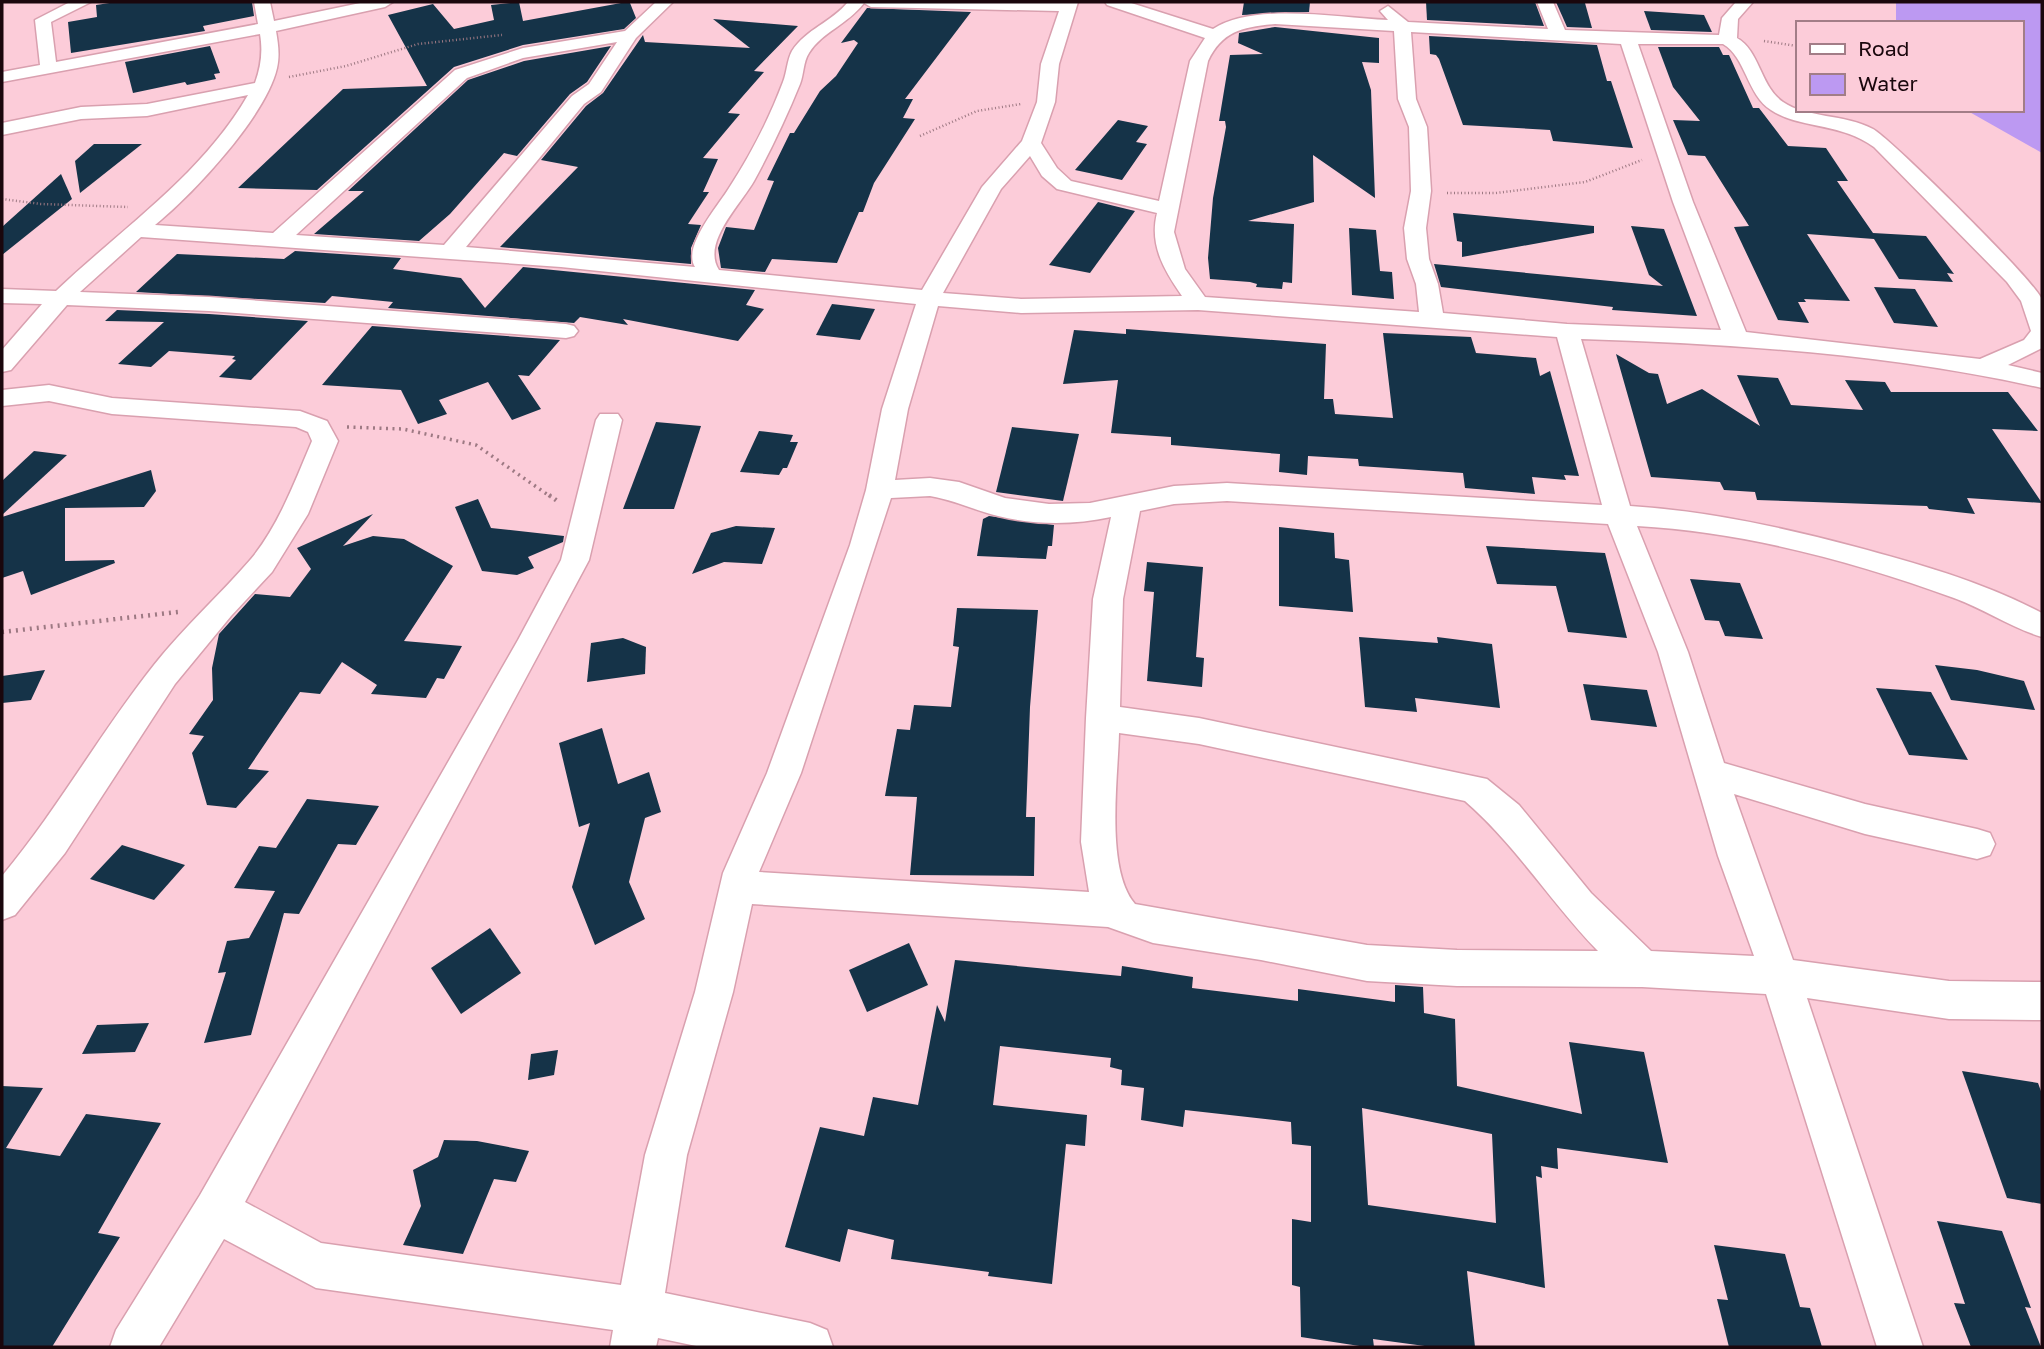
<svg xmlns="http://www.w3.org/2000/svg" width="2044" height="1349" font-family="'Golos Text',sans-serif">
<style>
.water{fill:#bc99f2}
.building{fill:#153348;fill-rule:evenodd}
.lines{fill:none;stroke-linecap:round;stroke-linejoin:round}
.minor-casing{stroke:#d9a0af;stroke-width:3}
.path-far2{stroke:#9d7983;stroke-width:2.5;stroke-dasharray:1 2.5;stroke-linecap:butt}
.path-far1{stroke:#9d7983;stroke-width:3.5;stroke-dasharray:2 4.5;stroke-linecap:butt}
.path{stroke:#9d7983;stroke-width:4.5;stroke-dasharray:2 5;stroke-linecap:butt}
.minor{fill:#fff;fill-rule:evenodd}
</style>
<rect width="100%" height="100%" fill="#fcccd9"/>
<polygon class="water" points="1896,2 2042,2 2042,153 1966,110 2021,110 2021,23 1896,23"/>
<g class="building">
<polygon points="116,2 252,2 254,16 203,26 205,31 71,53 68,22 97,17 96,5"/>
<polygon points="519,2 523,21 621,3 630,3 636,18 624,29 523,45 454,67 317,190 238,188 343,89 427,86 388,15 433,4 454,29 494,20 491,5"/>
<polygon points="1244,2 1310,2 1309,12 1242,15"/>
<polygon points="1426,2 1535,2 1544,26 1427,20"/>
<polygon points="1556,2 1585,3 1592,28 1567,27"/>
<polygon points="867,8 971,12 905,99 913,99 903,118 915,119 874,183 863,212 859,212 837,263 772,259 765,272 721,268 718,248 726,227 754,230 774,181 767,180 790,133 794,133 820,91 836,76 858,43 854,40 841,43"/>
<polygon points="1644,11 1704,15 1712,32 1651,30"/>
<polygon points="713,19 798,26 754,71 764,72 728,113 740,114 703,158 718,159 703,192 709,192 688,224 701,225 691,248 691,264 500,247 578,167 541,160 586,106 603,93 643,35 645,42 750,48"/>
<polygon points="1275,27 1379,38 1379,63 1362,62 1371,90 1375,198 1313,155 1314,202 1248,221 1294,224 1292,283 1283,282 1282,289 1256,287 1257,284 1250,282 1210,279 1208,258 1213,198 1226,127 1225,121 1219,121 1230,55 1263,54 1238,43 1239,33"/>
<polygon points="1429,36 1597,45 1607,81 1611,81 1633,148 1553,141 1550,130 1463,125 1439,59 1436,55 1430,54"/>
<polygon points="210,46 220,73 214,74 216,79 187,85 185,82 133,93 125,62"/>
<polygon points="611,46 587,82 570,94 517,156 504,153 450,214 419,241 314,234 364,191 348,191 468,80 524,61"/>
<polygon points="1658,47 1719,47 1723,55 1729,55 1753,108 1759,108 1788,146 1826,148 1848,181 1837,181 1873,233 1926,236 1954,274 1947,273 1953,282 1899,279 1874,239 1807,234 1850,301 1804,299 1806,302 1798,302 1809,323 1778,320 1734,227 1749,226 1705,156 1688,155 1673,120 1700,121 1673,87"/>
<polygon points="1118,120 1148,126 1136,142 1147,144 1122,180 1075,170"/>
<polygon points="94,144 142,144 80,193 75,161"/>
<polygon points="61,174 72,199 2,255 2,227"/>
<polygon points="1098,202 1135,211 1090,273 1049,265"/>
<polygon points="1453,213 1594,226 1594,233 1462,257 1462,242 1457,241"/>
<polygon points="1631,226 1664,229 1697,316 1612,310 1613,307 1441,287 1434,264 1663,286 1649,275"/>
<polygon points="1349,228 1376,230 1380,271 1392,272 1394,299 1352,295"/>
<polygon points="295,251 401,258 393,269 461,278 485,308 523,267 755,290 746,305 764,309 738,341 623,319 628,325 580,317 574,323 388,308 393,302 332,296 325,303 136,292 177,254 284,259"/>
<polygon points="1874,287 1915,289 1938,327 1894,323"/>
<polygon points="832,304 875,309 860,340 816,335"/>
<polygon points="117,310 209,314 308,321 251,380 219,377 236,360 232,359 235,356 169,351 151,367 118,364 164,322 105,321"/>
<polygon points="372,326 560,340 529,376 518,375 541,409 512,420 488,382 439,400 447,414 418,424 401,390 322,385"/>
<polygon points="1126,329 1326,344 1324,399 1333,399 1335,414 1393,418 1383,333 1471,337 1476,353 1536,358 1540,376 1550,371 1579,476 1564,475 1566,480 1532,477 1535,494 1465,488 1463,473 1359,466 1358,459 1308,456 1307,475 1279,472 1280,454 1171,445 1171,437 1111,433 1118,380 1063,384 1074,330 1126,334"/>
<polygon points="1616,354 1649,373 1658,374 1667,404 1702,389 1760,426 1737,375 1778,378 1791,405 1863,410 1845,380 1885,382 1891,392 2008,392 2038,431 1992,429 2042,503 1967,498 1975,514 1929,509 1927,506 1757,500 1755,492 1724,490 1720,482 1651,477"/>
<polygon points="656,422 701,426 674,509 623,509"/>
<polygon points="1012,427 1079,434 1063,501 996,492"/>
<polygon points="759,431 793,435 790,442 798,442 787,468 783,468 779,475 740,472"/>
<polygon points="34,451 67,455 2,515 2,481"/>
<polygon points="151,470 156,491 144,507 65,508 65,561 114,560 115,563 31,595 23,571 2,578 2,517"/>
<polygon points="478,499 491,528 564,536 563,542 528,557 534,568 517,575 482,571 455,507"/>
<polygon points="373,514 343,546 373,536 404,539 453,566 404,641 462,646 444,679 437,678 426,698 371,694 377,685 342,662 320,694 300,692 248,769 269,771 236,808 207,805 192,753 204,736 189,734 213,700 212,668 219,634 255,594 290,597 311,569 297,548"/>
<polygon points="989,516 1054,525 1052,546 1048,546 1046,559 977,556 983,519"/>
<polygon points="736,526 775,528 762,564 724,562 692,574 711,533"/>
<polygon points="1279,527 1334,533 1335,558 1349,560 1353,612 1279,606"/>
<polygon points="1486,546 1605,553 1627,638 1568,632 1556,586 1497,584"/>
<polygon points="1147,562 1203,567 1196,657 1204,658 1202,687 1147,681 1154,592 1144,591"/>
<polygon points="1690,579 1740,583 1763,639 1725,636 1719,621 1705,620"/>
<polygon points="957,608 1038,610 1030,707 1026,817 1035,817 1034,876 910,875 917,797 885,796 897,729 910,730 914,705 951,707 959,647 953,646"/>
<polygon points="1359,637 1438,643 1437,637 1492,644 1500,708 1415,698 1417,712 1365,707"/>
<polygon points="623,638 646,647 645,674 587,682 591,643"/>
<polygon points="1935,665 1977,670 2024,681 2035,710 1951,700"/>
<polygon points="45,670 31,700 2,703 2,676"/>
<polygon points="1583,684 1647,690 1657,727 1591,720"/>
<polygon points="1876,688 1931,692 1968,760 1909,755"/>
<polygon points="602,728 618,784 649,772 661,812 645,818 629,882 645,919 595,945 572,887 590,823 579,827 559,743"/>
<polygon points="307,799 379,806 356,845 338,844 299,914 284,913 251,1035 204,1043 226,972 218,973 227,941 249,938 275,891 234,888 259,846 276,848"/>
<polygon points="122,845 138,850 185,865 154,900 90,879"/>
<polygon points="490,928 521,973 461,1014 431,968"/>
<polygon points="909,943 928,985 867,1012 849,970"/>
<path d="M 955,960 L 1121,976 L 1122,966 L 1193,977 L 1192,988 L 1298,1001 L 1298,989 L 1395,1002 L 1395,985 L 1423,987 L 1424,1013 L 1455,1019 L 1457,1086 L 1582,1114 L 1569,1042 L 1644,1052 L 1668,1163 L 1557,1148 L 1558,1169 L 1541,1166 L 1542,1178 L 1536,1176 L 1545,1288 L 1467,1271 L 1475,1347 L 1432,1347 L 1373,1339 L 1374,1347 L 1366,1347 L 1301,1337 L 1300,1287 L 1292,1285 L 1292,1219 L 1311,1222 L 1311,1146 L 1292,1144 L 1291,1122 L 1185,1110 L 1183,1127 L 1141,1120 L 1144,1088 L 1121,1085 L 1122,1070 L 1110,1067 L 1111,1058 L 1000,1046 L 993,1105 L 1087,1115 L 1085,1146 L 1066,1144 L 1052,1284 L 988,1276 L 989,1272 L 891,1259 L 894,1240 L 848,1229 L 840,1262 L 785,1247 L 820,1127 L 864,1136 L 873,1097 L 918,1105 L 937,1005 L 945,1022 ZM 1362,1108 L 1492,1134 L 1496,1223 L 1368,1205 Z"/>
<polygon points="149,1023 135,1052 82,1054 97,1025"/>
<polygon points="558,1050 554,1075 528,1080 531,1054"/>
<polygon points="1962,1071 2038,1083 2042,1094 2042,1204 2007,1198"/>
<polygon points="2,1086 43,1088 6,1148 60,1156 86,1114 161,1123 98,1233 120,1237 52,1347 2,1347"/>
<polygon points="444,1140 477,1141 529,1151 516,1182 494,1179 463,1254 403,1245 421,1206 413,1170 438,1157"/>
<polygon points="1937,1221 2002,1231 2031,1308 2025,1307 2041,1347 1971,1347 1954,1303 1965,1304"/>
<polygon points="1714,1245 1785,1254 1800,1307 1810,1308 1822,1347 1729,1347 1717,1299 1728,1300"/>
</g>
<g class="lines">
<g class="minor-casing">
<g id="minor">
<path d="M 70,2 L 91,2 L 51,22 L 56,62 L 258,24 L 254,2 L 270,2 L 274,21 L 365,2 L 393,2 L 385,7 L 276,31 C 278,43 280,55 277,68 C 266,116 194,193 155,225 L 273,233 L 455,70 L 523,48 L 625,31 L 656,2 L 673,2 L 636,38 L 601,92 L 584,104 L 466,247 L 695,267 C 682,247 718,206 729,188 C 750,156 770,117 783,82 C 787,72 787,60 792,51 C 806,29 832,22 848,2 L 1078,2 L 1059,64 L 1055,102 L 1041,143 L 1057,168 L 1071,181 L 1159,201 L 1190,61 L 1205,38 L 1107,5 L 1105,2 L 1128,2 L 1213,29 C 1255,2 1339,18 1388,20 L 1380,11 L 1388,6 L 1408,22 L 1548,29 L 1537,2 L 1553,2 L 1565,30 L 1719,35 L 1722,18 L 1736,2 L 1753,2 L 1738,19 L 1737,38 C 1760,51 1760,86 1783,102 C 1806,118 1845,114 1873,129 C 1890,138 2039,285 2042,300 C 2044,314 2042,333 2042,348 L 2008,365 L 2042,373 L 2042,388 C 1892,354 1735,344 1581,339 L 1630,506 C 1707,511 1781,527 1856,547 C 1919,564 1983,582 2042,613 L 2042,637 C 2012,628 1984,609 1954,598 C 1853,561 1744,532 1637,526 L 1688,652 L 1724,763 L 1865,804 L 1977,829 L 1990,833 L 1995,844 L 1990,855 L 1977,859 L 1865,834 L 1734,794 L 1793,960 L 1949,981 L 2042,982 L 2042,1020 L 1949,1019 L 1807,998 L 1923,1347 L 1877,1347 L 1766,994 L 1642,987 L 1457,986 L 1367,981 L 1261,960 L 1153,943 L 1108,927 L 752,904 L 733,992 L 687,1155 L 665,1293 L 810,1323 L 827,1330 L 833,1347 L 701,1347 L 658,1338 L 656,1347 L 610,1347 L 613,1330 L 316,1288 L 224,1239 L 159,1347 L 110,1347 L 116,1330 L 200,1195 L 518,640 L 561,560 L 596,420 L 600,414 L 618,414 L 622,420 L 589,560 L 245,1202 L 321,1243 L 621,1285 L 645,1155 L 695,992 L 723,873 L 767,773 L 850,545 L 866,490 L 882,409 L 916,304 L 561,267 L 141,237 L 80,292 L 209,297 L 566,324 L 574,326 L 578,331 L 574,336 L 566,338 L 209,311 L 67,305 L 11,370 L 2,372 L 2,350 L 42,304 L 2,303 L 2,289 L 56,291 C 121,229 202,175 248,95 L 147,116 L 81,119 L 2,135 L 2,123 L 81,107 L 147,104 L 255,83 C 261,66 263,52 260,34 L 2,82 L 2,72 L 40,65 L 35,20 ZM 864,3 L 871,7 L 1059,11 L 1041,64 L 1037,102 L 1022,141 L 982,187 L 922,290 L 719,270 C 701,243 741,204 754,181 C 771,150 787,116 800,84 C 804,74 803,62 809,53 C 822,32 847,25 864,3 ZM 1275,24 L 1394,31 L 1398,99 L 1409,127 L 1411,191 L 1404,228 L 1407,259 L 1416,284 L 1419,312 L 1205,297 L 1185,269 L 1174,232 L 1208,61 C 1222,31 1243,27 1275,24 ZM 1411,32 L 1621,44 L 1673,202 L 1721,330 L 1567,324 L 1443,313 L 1438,284 L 1429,259 L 1426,228 L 1431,191 L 1427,127 L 1416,99 ZM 617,42 L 589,84 L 572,96 L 444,245 L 296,235 L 467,78 L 523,58 ZM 1638,44 L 1723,44 C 1746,57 1747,95 1771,110 C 1799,129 1839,122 1874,147 L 2007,282 L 2021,301 L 2031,331 L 2024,340 L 1980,359 L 1746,332 L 1693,202 ZM 1030,156 L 1042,176 L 1057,189 L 1157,213 C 1149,245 1164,270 1182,296 L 1021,299 L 943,293 L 1001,189 ZM 938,306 L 1021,313 L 1198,310 L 1557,337 L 1602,505 L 1227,483 L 1174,486 L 1090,503 L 1049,504 L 1005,498 L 959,482 L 930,478 L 895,480 L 908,409 ZM 930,496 C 954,500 974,510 998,516 C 1035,525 1074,525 1111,517 L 1093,599 L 1086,718 L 1081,842 L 1089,892 L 759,872 L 801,773 L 891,498 ZM 1227,501 L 1608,524 L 1658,652 L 1718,856 L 1754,956 L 1651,951 L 1591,893 L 1519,805 L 1487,779 L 1199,718 L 1120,707 L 1123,599 L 1140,511 L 1174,504 ZM 1119,733 L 1199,744 L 1465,801 C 1516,845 1551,903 1598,951 L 1457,950 L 1367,945 L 1135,904 C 1105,869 1118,778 1119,733 Z"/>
<path d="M 49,385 L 112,398 L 300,411 L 327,421 L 338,441 L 308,514 L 272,572 L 231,616 L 175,684 L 65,853 L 15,915 L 2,920 L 2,876 C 58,809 100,733 154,665 C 184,627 220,595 251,559 C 279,525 295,481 312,441 L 308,432 L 296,427 L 112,414 L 49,401 L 2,406 L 2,390 Z"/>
</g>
</g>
<g class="path-far2">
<polyline points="1764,41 1797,46"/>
<polyline points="289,77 346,66 418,44 502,35"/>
<polyline points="920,136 977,111 1021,104"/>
<polyline points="1447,193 1496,193 1585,182 1642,160"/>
<polyline points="2,199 41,204 128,207"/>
</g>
<polyline class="path-far1" points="347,427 403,429 476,445 551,497"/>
<g class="path">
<polyline points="549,495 560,503"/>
<polyline points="2,632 178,612"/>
</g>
<use href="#minor" class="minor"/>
</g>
<rect width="2044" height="1349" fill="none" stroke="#1a070d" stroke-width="7"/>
<rect x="1796" y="21" width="228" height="91" fill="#fcccd9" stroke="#a27d87" stroke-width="2"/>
<rect x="1810" y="44" width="35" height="10" fill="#ffffff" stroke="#a27d87" stroke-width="2"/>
<text x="1858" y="56" font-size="21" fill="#1a070d">Road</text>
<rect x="1810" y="74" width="35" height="21" fill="#bc99f2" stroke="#a27d87" stroke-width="2"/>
<text x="1858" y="91" font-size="21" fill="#1a070d">Water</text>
</svg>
